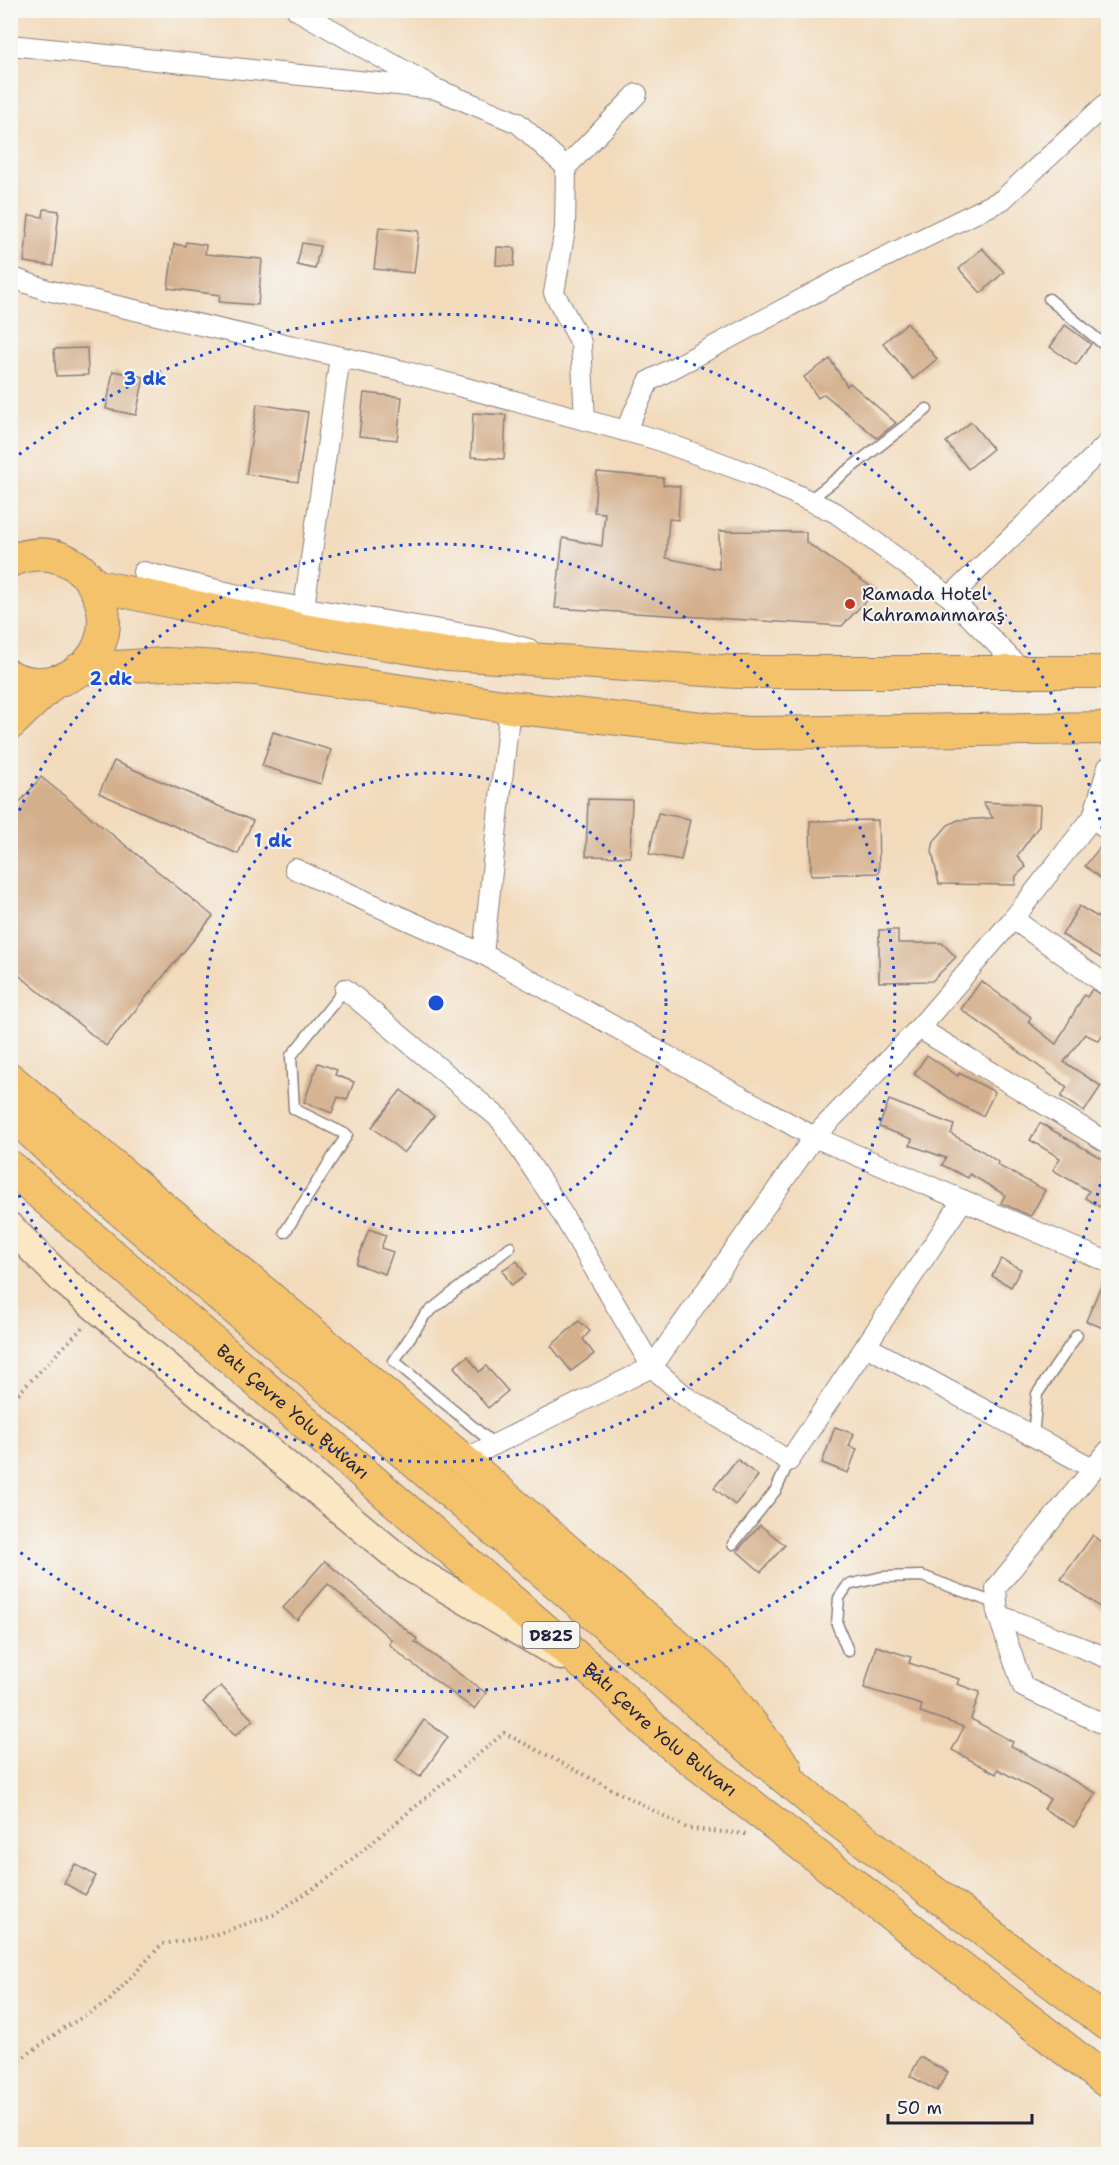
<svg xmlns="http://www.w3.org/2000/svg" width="1119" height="2165" font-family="'Shantell Sans',sans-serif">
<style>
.building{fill:#d4af8c}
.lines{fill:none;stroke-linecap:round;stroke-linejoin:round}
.lane-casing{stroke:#8a7e7b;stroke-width:13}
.street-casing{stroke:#8a7e7b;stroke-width:22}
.secondary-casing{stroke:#8a7e7b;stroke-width:31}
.primary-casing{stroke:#8a7e7b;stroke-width:34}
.highway-casing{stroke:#8a7e7b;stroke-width:35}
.path{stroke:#8a7e7b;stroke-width:4;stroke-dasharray:1.5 4.5;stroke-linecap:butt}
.lane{stroke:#fff;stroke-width:10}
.street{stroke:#fff;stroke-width:20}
.secondary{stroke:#fbe7c3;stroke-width:28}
.primary{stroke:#f4c26a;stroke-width:32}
.highway{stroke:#f4c26a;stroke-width:33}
.ring{fill:none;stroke:#1d4ed8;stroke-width:3;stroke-dasharray:3 6}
.poi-dot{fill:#c8321e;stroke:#f6f6f2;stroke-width:2}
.labels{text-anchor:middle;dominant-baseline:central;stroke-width:4.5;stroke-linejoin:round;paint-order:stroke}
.shield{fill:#f6f6f2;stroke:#626272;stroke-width:1.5}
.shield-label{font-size:16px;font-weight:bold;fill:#22223b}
.poi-label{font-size:18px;fill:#22223b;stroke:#f6f6f2;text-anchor:start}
.street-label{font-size:18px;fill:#22223b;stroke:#f6f6f2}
.centre{fill:#1d4ed8;stroke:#f6f6f2;stroke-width:3}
.ring-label{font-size:18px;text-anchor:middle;font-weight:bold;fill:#1d4ed8;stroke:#f6f6f2;stroke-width:4.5;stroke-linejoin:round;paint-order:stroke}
</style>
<rect width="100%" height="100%" fill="#f6f6f2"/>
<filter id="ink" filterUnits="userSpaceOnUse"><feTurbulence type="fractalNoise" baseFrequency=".0167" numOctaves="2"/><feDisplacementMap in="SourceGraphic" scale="12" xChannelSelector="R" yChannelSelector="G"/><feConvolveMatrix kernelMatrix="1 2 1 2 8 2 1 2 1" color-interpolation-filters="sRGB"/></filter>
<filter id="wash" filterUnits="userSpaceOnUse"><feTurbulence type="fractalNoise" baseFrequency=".008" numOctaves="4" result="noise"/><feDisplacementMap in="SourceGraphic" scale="24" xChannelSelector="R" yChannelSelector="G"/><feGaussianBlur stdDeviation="1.35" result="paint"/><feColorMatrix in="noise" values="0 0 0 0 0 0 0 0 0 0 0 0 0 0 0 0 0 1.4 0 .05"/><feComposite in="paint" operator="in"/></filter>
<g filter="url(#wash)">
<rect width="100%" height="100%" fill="#f2dabb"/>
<g id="blocks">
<g class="building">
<polygon points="44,209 59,211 53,266 24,262 29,215 43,217"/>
<polygon points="379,227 419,231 414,273 374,269"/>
<polygon points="186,242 206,245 205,254 262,259 258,305 219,302 220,295 168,288 174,244 185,246"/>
<polygon points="302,243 320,246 315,269 297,265"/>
<polygon points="497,247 515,248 514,266 496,265"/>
<polygon points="982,248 1004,272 981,293 959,269"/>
<polygon points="907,323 937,359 913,379 883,343"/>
<polygon points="1065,325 1091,344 1076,365 1050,347"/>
<polygon points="87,348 88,375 56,376 54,349"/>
<polygon points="830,359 847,386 850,383 896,423 877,438 824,394 818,398 804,377"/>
<polygon points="113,371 144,377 136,415 106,409"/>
<polygon points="364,393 402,397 397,440 359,436"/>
<polygon points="257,404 308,412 298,482 246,474"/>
<polygon points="473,413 506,415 504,459 471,457"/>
<polygon points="971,422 993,449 968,469 946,442"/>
<polygon points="597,472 663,478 663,485 680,486 678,520 669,519 666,558 719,569 719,531 806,532 806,542 876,590 842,626 555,608 563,538 602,546 605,513 594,512"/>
<polygon points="273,732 331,750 321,784 262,766"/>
<polygon points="114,761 253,821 238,854 99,793"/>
<polygon points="41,777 213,916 106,1046 10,968 10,814"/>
<polygon points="588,799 632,800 630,857 586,856"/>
<polygon points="983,802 1040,805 1039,826 1017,856 1026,867 1016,876 1015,885 939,884 932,851 934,841 948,825 958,820 993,818"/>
<polygon points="658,813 690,819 681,860 649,854"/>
<polygon points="878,820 879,873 811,875 810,821"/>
<polygon points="1104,842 1108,843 1108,884 1085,866"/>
<polygon points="1079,906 1108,923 1108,962 1062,935"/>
<polygon points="879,930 898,930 898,943 942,943 956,957 932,981 879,982"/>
<polygon points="981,981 1031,1017 1028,1022 1056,1044 1084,995 1087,997 1092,989 1108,998 1108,1024 1099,1041 1085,1034 1064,1062 1101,1086 1084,1112 1061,1097 1067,1087 961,1009"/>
<polygon points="927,1055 958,1076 959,1073 995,1092 983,1116 957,1103 914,1074"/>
<polygon points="318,1063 337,1070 335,1075 354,1082 347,1100 338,1097 332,1113 304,1102"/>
<polygon points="401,1090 434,1116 404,1153 372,1127"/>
<polygon points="889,1100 954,1125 951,1134 982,1151 998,1162 997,1165 1045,1190 1031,1216 1001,1203 1005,1195 970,1174 968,1178 942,1165 946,1158 910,1145 912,1139 879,1127"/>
<polygon points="1040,1123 1108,1162 1108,1191 1100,1207 1085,1198 1089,1191 1053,1170 1060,1158 1030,1140"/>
<polygon points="369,1229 386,1235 381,1248 393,1252 385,1274 356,1264"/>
<polygon points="1001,1259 1021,1269 1011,1287 992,1276"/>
<polygon points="517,1261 526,1275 511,1285 502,1270"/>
<polygon points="1106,1274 1108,1274 1108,1330 1086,1321"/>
<polygon points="579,1321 590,1331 583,1339 594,1354 571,1371 551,1346"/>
<polygon points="468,1356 479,1372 486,1366 508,1391 488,1408 454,1367"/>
<polygon points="835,1427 854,1434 849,1446 857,1449 848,1473 822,1463"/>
<polygon points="737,1459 758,1476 735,1505 714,1488"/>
<polygon points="760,1525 785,1545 761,1572 737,1551"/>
<polygon points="1093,1535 1108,1547 1108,1613 1061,1579"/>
<polygon points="325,1561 417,1639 415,1642 486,1693 474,1709 407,1660 389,1644 392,1640 328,1584 297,1620 283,1608"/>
<polygon points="876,1646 911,1657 909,1663 959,1679 957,1684 980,1692 971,1719 1013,1742 1011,1746 1096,1793 1074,1827 1044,1809 1050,1799 998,1769 996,1774 952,1750 964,1727 920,1712 922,1705 864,1688"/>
<polygon points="221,1686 253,1720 235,1736 203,1702"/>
<polygon points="424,1720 448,1737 420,1777 396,1760"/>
<polygon points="75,1864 96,1876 85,1895 64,1883"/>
<polygon points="920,2057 948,2072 937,2091 910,2076"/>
</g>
</g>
</g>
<g filter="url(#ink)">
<use href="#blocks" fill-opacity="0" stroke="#8a7e7b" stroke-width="1.5"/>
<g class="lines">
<g class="lane-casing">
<g id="lane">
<polyline points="1049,299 1108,348"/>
<polyline points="808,501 927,409"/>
<polyline points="285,1232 347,1135 294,1109 291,1056 345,989"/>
<polyline points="1033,1437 1037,1394 1077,1335"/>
<polyline points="495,1445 394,1361 425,1315 510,1247"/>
<polyline points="733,1544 776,1490 789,1461"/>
<polyline points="848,1651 837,1624 839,1598 848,1585 882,1577 922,1576 997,1604"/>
</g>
</g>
<g class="street-casing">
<g id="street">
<polyline points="297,10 428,84"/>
<polyline points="10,45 436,89 518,123 566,167"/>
<polyline points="10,277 47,290 403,371 655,439 754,475 836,513 950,597 1025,673"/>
<polyline points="585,420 581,343 554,293 565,229 566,167 637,94"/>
<polyline points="625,431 649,381 842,278 1002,200 1108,102"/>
<polyline points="143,572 263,601 490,638 529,649"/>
<polyline points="950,597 1108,443"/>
<polyline points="304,607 340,357"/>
<polyline points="1093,817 1108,831"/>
<polyline points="295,869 483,954 814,1137 1108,1262"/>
<polyline points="1013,919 1108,986"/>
<polyline points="483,954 510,707"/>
<polyline points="345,989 500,1119 557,1205 652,1367 686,1397 789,1461 963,1200"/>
<polyline points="919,1028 1108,1143"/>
<polyline points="866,1346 1094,1469"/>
<polyline points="1108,1451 996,1588 998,1615 1023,1687 1108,1726"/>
<polyline points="463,1460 652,1367 814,1137 919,1028 1013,919 1093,817 1108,767"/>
<polyline points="998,1615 1108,1658"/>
</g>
</g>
<g class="secondary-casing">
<polyline id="secondary" points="10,1227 64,1281 408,1566 561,1656"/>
</g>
<g class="primary-casing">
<g id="primary">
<path d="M 10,561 C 96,525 144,650 60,680 C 44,685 25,684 10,676"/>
<polyline points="94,585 303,630 447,654 738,672 1108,672"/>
<polyline points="79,669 166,664 255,669 510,707 747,733 1108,728"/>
<polyline points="10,724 55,681"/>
<polyline points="10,1079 463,1460 716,1679 786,1768"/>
</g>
</g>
<g class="highway-casing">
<g id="highway">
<polyline points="10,1111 51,1150 229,1303 815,1803 1108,2024"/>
<path id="s1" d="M 10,1167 L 607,1684 L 654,1730 L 1108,2082"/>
</g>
</g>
<g class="path">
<polyline points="10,1402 84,1326"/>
<polyline points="10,2067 64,2028 108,2002 162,1944 208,1937 275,1914 333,1875 504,1733 689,1829 747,1834"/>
</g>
<use href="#lane" class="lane"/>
<use href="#street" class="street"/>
<use href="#secondary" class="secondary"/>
<use href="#primary" class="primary"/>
<use href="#highway" class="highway"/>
</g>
</g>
<g class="ring">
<circle cx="436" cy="1003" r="230"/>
<path d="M12 827A459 459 0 1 1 12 1179"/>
<path d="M1107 1158A689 689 0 0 1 12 1546M12 460A689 689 0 0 1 1107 848"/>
</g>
<circle class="poi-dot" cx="850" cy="604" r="6"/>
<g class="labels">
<rect class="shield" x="522.5" y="1622" width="57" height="26" rx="4.5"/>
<g class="shield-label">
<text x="551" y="1635">D825</text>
</g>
<g class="poi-label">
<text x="862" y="594">Ramada Hotel<tspan x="862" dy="21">Kahramanmaraş</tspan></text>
</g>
<g class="street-label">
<text stroke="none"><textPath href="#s1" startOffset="374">Batı Çevre Yolu Bulvarı</textPath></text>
<text stroke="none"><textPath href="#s1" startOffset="860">Batı Çevre Yolu Bulvarı</textPath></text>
</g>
</g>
<circle cx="436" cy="1003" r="9" class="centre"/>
<g class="ring-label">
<text x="145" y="385">3 dk</text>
<text x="111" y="685">2 dk</text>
<text x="273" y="847">1 dk</text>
</g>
<rect width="1119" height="2165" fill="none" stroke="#f6f6f2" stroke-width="36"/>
<path d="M888 2114v9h144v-9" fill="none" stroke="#22223b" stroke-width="3"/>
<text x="897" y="2114" font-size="18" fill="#22223b" stroke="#f6f6f2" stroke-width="4.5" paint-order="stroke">50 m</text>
</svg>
